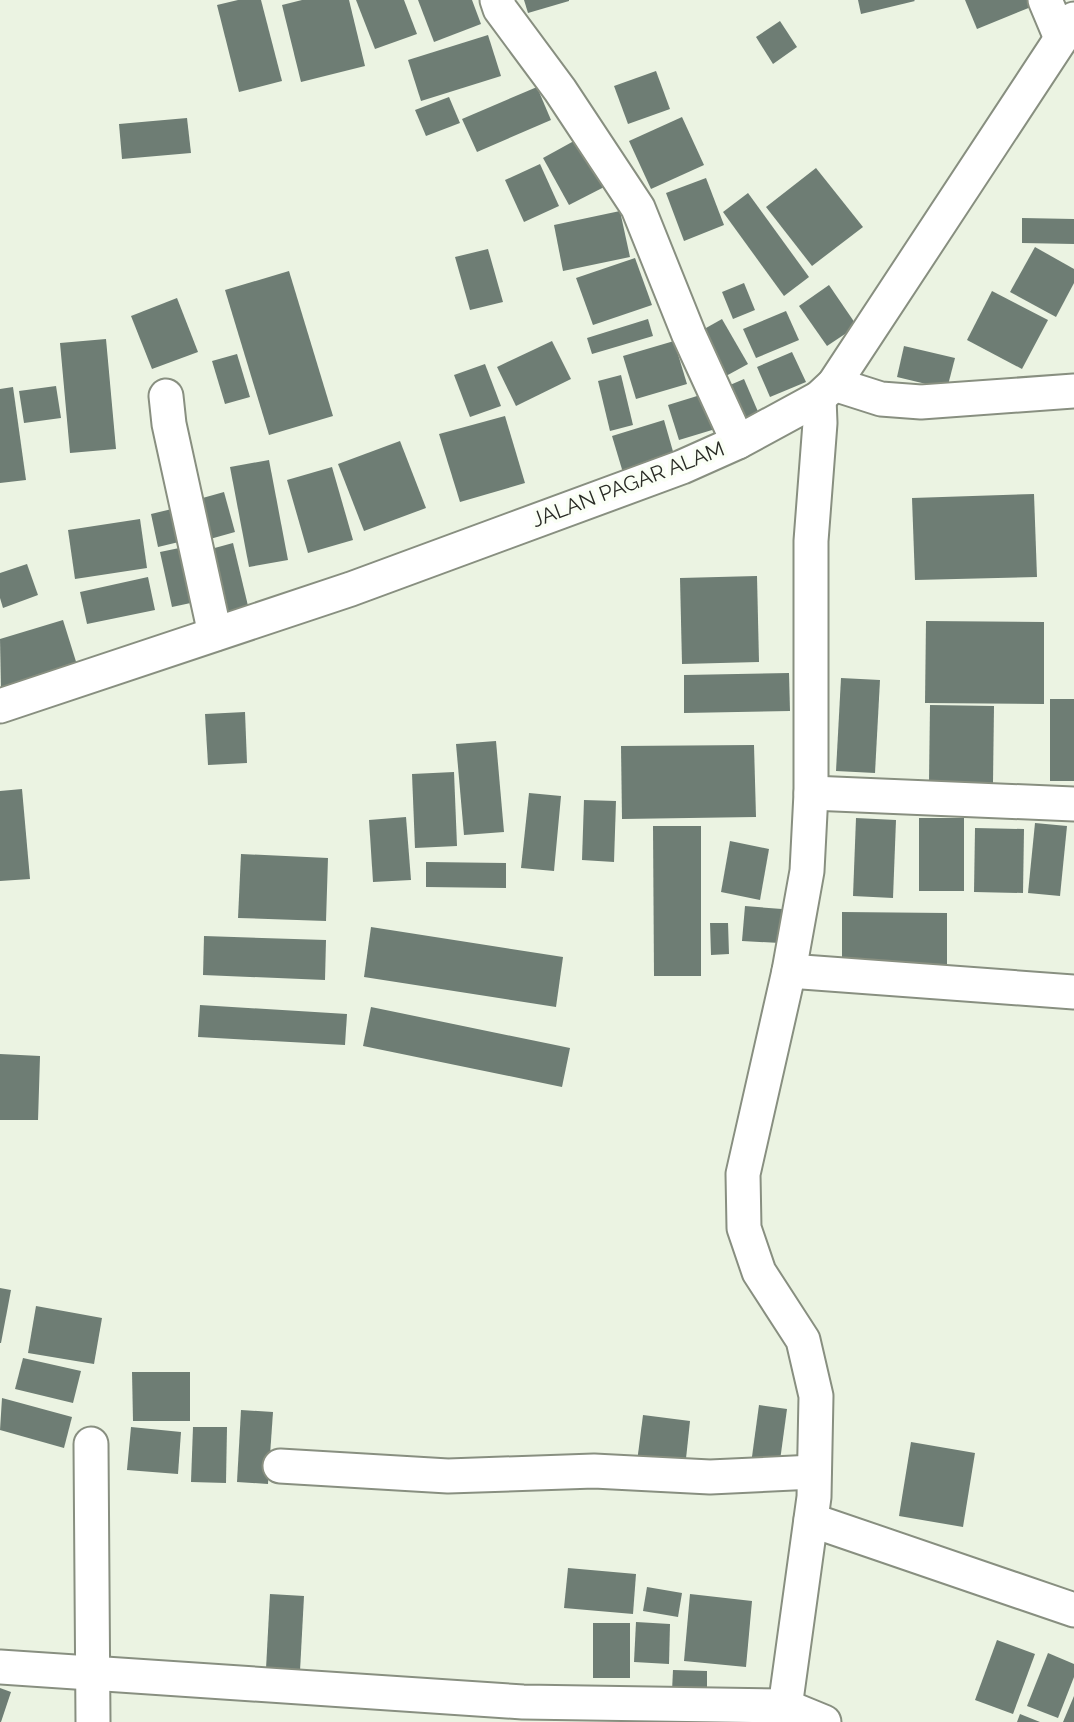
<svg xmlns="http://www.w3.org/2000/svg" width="1074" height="1722" font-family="Raleway,sans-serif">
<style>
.building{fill:#6e7d74}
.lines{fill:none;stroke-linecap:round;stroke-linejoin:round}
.minor-casing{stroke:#888f80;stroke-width:37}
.minor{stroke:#fff;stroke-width:33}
.labels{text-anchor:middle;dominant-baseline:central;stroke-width:7;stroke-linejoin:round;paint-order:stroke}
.street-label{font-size:21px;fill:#292b25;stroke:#fafff5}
</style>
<rect width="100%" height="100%" fill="#ebf3e2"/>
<g class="building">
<polygon points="238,0 261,0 282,81 239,92 217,5"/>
<polygon points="302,0 349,0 365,66 301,82 282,5"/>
<polygon points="356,0 404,0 417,34 375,49"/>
<polygon points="418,0 472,0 481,24 434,42"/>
<polygon points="524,0 569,0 569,1 528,13"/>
<polygon points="858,0 914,0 915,1 861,14"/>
<polygon points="965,0 1028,0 1031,7 977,29"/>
<polygon points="780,21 797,47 773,64 756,37"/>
<polygon points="488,35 501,76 421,101 408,60"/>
<polygon points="656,71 670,109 628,124 614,86"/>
<polygon points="537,87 551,120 477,152 462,119"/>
<polygon points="449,97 460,123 426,136 415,110"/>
<polygon points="682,117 704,165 651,189 629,141"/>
<polygon points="187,118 191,153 122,159 119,124"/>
<polygon points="583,136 610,184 569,205 543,158"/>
<polygon points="540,164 559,206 524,222 505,180"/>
<polygon points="816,168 863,227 812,266 766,207"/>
<polygon points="706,178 724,225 684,241 666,193"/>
<polygon points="748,193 809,277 784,296 723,212"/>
<polygon points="620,211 630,257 563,271 554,225"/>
<polygon points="1022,218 1074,219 1074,244 1022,243"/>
<polygon points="1035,247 1074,269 1074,283 1056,317 1010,292"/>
<polygon points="488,249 503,302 470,310 455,257"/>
<polygon points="635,258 652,305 593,325 576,278"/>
<polygon points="289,271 333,416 269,435 225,290"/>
<polygon points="744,283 755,310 733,319 722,292"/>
<polygon points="829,285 857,326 827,346 799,306"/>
<polygon points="992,291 1048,320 1022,369 967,340"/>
<polygon points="177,298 198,352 152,369 131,316"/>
<polygon points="786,311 799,340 756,358 743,329"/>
<polygon points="648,319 653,336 592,354 587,338"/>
<polygon points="722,319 748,364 715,382 690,337"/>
<polygon points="106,339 116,449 70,453 60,343"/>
<polygon points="552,341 571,379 516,406 497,367"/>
<polygon points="674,341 687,384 636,399 623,356"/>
<polygon points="904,346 955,358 947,389 897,377"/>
<polygon points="792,352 806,382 770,397 757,367"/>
<polygon points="237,354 250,397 225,404 212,361"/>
<polygon points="485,364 501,406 470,417 454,375"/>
<polygon points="621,375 633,425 610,431 598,381"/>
<polygon points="744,379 759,414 731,426 716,391"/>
<polygon points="56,386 61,418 24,423 19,391"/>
<polygon points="13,387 26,480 0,483 0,389"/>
<polygon points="710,392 722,427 679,440 668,405"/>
<polygon points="505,416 525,483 460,502 439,434"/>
<polygon points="664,420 676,462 624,476 612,436"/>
<polygon points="400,441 426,508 364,531 338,464"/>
<polygon points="269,460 288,560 249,567 230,467"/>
<polygon points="332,467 353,540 308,553 287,480"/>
<polygon points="224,492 235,532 210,539 199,499"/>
<polygon points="1034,494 1037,577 915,580 912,498"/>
<polygon points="176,508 183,541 158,547 151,514"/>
<polygon points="140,519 147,568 75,579 68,530"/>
<polygon points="233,543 249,610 228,615 211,549"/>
<polygon points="189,546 200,601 172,607 160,552"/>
<polygon points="27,564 38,595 3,608 0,598 0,573"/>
<polygon points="757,576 759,662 682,664 680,578"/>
<polygon points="148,577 155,610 87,624 80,592"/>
<polygon points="63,620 78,668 1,690 0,639"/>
<polygon points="926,621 1044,622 1044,704 925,703"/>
<polygon points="789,673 790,711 684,713 684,675"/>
<polygon points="841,678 880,680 875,773 836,771"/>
<rect x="1050" y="699" width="24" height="82"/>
<polygon points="930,705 994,706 993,783 929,782"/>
<polygon points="245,712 247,763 208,765 205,714"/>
<polygon points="496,741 504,832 464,835 456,744"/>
<polygon points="754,745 756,817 622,819 621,746"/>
<polygon points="454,772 457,846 415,848 412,774"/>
<polygon points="22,789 30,879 0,881 0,791"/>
<polygon points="529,793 561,796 554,871 521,868"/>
<polygon points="584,800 616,801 614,862 582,860"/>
<polygon points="406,817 411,880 373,882 369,820"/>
<polygon points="856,818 896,820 893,898 853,896"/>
<rect x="919" y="818" width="45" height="73"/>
<polygon points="1035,823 1067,826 1060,896 1028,893"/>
<polygon points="653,826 701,826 701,976 654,976"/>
<polygon points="975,828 1024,829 1023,893 974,892"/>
<polygon points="730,841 769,849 760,900 721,892"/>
<polygon points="241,854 328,858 326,921 238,918"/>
<polygon points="426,862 506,863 506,888 426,887"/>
<polygon points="745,906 782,909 780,943 742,941"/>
<polygon points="842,912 947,913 947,971 842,970"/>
<polygon points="710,923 728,923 729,954 711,955"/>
<polygon points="371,927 563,957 556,1007 364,977"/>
<polygon points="204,936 326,940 325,980 203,975"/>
<polygon points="200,1005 347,1014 345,1045 198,1037"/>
<polygon points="371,1007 570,1048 562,1087 363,1046"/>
<polygon points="0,1054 40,1056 38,1120 0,1120"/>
<polygon points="0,1288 11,1290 1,1343 0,1343"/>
<polygon points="36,1306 102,1318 94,1364 28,1353"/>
<polygon points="23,1358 81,1371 73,1403 15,1389"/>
<polygon points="132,1372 190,1372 190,1421 133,1421"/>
<polygon points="2,1398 72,1417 64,1448 0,1430"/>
<polygon points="759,1405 787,1409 779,1468 751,1464"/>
<polygon points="241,1410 273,1412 268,1484 237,1482"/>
<polygon points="643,1415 690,1421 685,1468 637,1462"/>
<polygon points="131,1427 181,1432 178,1474 127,1470"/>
<polygon points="193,1427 227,1427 226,1483 191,1482"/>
<polygon points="911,1442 975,1453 963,1527 899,1516"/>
<polygon points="568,1568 636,1574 633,1614 564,1608"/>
<polygon points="647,1587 682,1593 678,1617 643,1611"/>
<polygon points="270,1594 304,1596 300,1671 266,1669"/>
<polygon points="690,1594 752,1601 746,1667 684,1661"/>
<polygon points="636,1622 670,1624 669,1664 634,1662"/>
<rect x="593" y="1623" width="37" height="55"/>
<polygon points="997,1640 1035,1654 1013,1714 975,1700"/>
<polygon points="1048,1653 1074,1664 1074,1677 1058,1718 1027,1706"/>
<polygon points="673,1670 707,1671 707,1692 672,1691"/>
<polygon points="0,1688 11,1692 1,1722 0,1722"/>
<polygon points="1074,1696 1074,1722 1063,1722"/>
<polygon points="1020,1714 1040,1722 1017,1722"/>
</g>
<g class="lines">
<g class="minor-casing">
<g id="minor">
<polyline points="497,0 500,9 560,90 638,208 689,335 738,442"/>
<polyline points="1045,0 1061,38"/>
<polyline points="834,384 881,399 921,402 1074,391"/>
<polyline points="166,396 169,424 215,634"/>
<polyline points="0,706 351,589 682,467 738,442 819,398 834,384 1074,19"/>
<polyline points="811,793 1074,804"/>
<polyline points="789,971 1074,992"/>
<polyline points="91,1444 93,1722"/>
<polyline points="280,1466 448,1476 594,1471 710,1477 814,1472"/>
<polyline points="811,1520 1074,1610"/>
<polyline points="0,1667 523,1702 785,1706 824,1722"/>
<polyline points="783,1722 814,1497 816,1396 803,1340 759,1272 744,1228 743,1174 789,971 807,871 811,793 811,541 820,423 819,398"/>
</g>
</g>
<use href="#minor" class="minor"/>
</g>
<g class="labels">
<g class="street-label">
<text transform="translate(628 484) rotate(-21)">JALAN PAGAR ALAM</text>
</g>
</g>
</svg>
